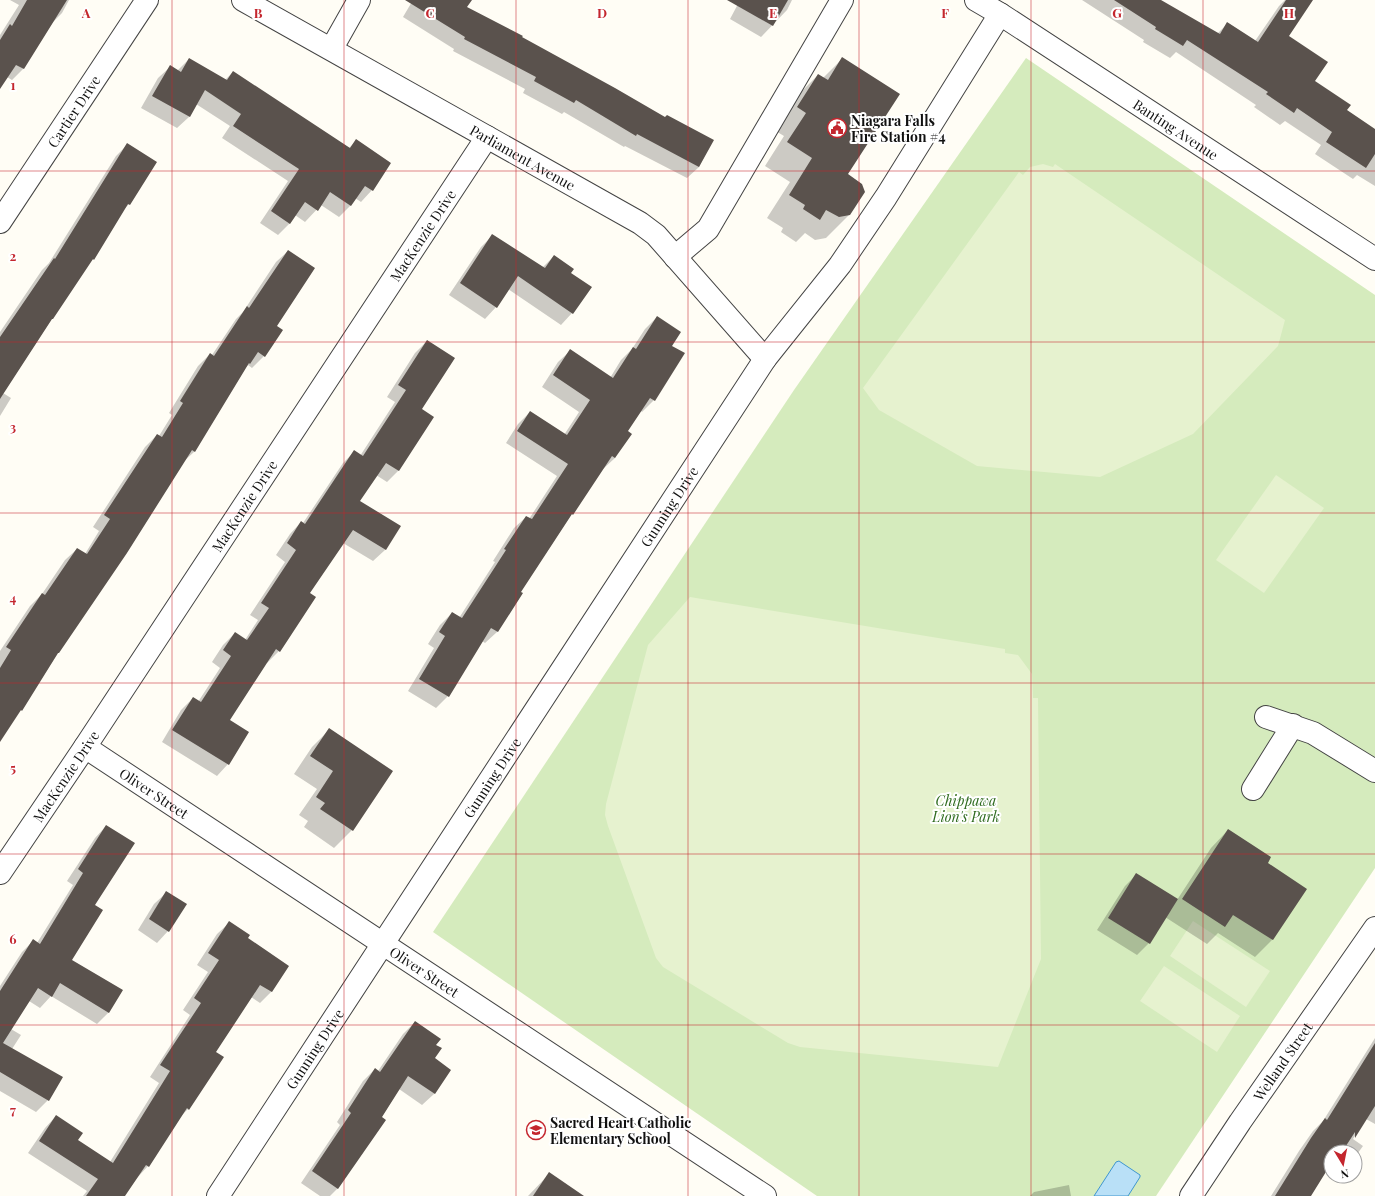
<svg xmlns="http://www.w3.org/2000/svg" width="1375" height="1196" font-family="'Playfair Display',serif">
<style>
.green{fill:#d5ebbd}
.pitch{fill:#e6f2cf}
.water{fill:#b9e0f7;stroke:#3f96cf}
.shadow{fill:#0003}
.building{fill:#5a524d}
.lines{fill:none;stroke-linecap:round;stroke-linejoin:round}
.minor-casing{stroke:#444;stroke-width:24}
.minor{stroke:#fff;stroke-width:22}
.grid{fill:none;stroke:#c4262e;stroke-width:1;stroke-opacity:0.55}
.labels{text-anchor:middle;dominant-baseline:central;stroke-width:4;stroke-linejoin:round;paint-order:stroke}
.street-label{font-size:14px;fill:#111;stroke:#fff}
.poi-label{font-size:14px;font-weight:bold;fill:#111;stroke:#fff;text-anchor:start}
.park-label{font-size:14px;font-style:italic;fill:#2f6b1f;stroke:#fff}
.grid-label{font-size:13px;text-anchor:middle;font-weight:bold;fill:#c4262e;stroke:#fff;stroke-width:4;stroke-linejoin:round;paint-order:stroke}
</style>
<rect width="100%" height="100%" fill="#fffdf5"/>
<polygon class="green" points="1026,58 1375,295 1375,868 1156,1196 817,1196 433,932 794,390"/>
<g class="pitch">
<polygon points="1043,164 1053,167 1055,164 1285,320 1278,346 1193,434 1100,477 977,466 879,410 863,388 1019,172 1023,175 1030,167"/>
<polygon points="1276,475 1324,508 1264,593 1216,560"/>
<polygon points="690,597 1005,649 1005,653 1018,655 1032,674 1033,698 1038,698 1041,959 998,1067 800,1047 788,1043 663,967 656,958 608,826 605,815 606,804 648,645"/>
<polygon points="1193,921 1270,971 1246,1007 1170,956"/>
<polygon points="1164,966 1240,1016 1217,1052 1140,1001"/>
</g>
<polygon class="water" points="1119,1161 1140,1175 1140,1177 1128,1196 1094,1196 1116,1162"/>
<g class="shadow">
<polygon points="10,0 69,0 62,13 52,23 23,69 12,80 7,77 0,88 0,35 19,5"/>
<polygon points="413,0 465,0 466,8 665,118 712,141 699,167 687,178 625,146 624,147 564,112 562,114 523,93 525,89 453,51 454,49 403,17"/>
<polygon points="731,0 792,0 787,10 761,37 730,19 738,4"/>
<polygon points="1082,0 1159,0 1217,34 1228,23 1255,41 1279,6 1285,0 1301,0 1288,36 1313,82 1346,111 1375,130 1375,186 1357,175 1353,179 1315,154 1321,145 1285,121 1280,125 1254,107 1256,105 1176,52 1170,58 1143,42 1144,40"/>
<polygon points="189,59 225,80 233,72 349,148 356,141 372,190 361,202 355,198 351,205 339,217 321,205 305,222 295,215 290,223 278,235 260,223 288,181 222,138 230,126 196,104 189,117 177,128 141,108 158,78 170,67 177,71"/>
<polygon points="842,59 849,215 826,238 815,240 805,233 796,242 781,232 783,228 767,218 790,182 765,166 784,136 774,130 795,98 818,75 823,78"/>
<polygon points="127,145 129,204 124,209 93,259 88,264 3,393 11,398 0,416 0,332 42,270 49,263 116,156"/>
<polygon points="493,235 542,268 554,256 569,273 572,313 561,325 508,289 496,307 485,319 449,295 481,247"/>
<polygon points="288,251 275,326 264,356 252,368 248,365 246,367 194,452 182,463 21,710 15,716 0,740 0,651 30,606 42,594 65,560 77,549 85,554 99,531 93,527 145,447 157,435 159,436 172,415 169,413 198,366 210,354 212,355 236,319 243,312 276,262"/>
<polygon points="657,317 671,346 654,400 642,412 641,411 627,431 615,458 603,469 602,468 520,592 522,594 497,632 485,643 482,641 448,696 436,708 408,691 434,648 428,644 440,625 452,613 459,618 495,562 493,561 514,528 526,517 529,519 557,476 506,443 518,424 530,412 564,435 579,412 542,387 558,362 570,351 610,378 621,360 632,349 645,329"/>
<polygon points="427,341 421,409 433,417 398,471 387,482 376,475 358,501 399,527 385,550 373,561 343,543 309,593 315,597 279,651 267,663 266,662 229,720 228,764 217,776 162,742 181,710 193,698 198,702 220,668 212,662 223,645 235,633 245,640 258,620 250,615 285,562 276,555 290,534 301,522 303,523 343,463 354,452 360,456 395,402 387,397 415,353"/>
<polygon points="329,730 391,772 352,830 334,848 304,827 308,821 299,815 317,789 294,774 312,747"/>
<polygon points="106,826 93,905 71,960 109,1012 97,1024 51,996 40,1008 29,1001 11,1029 21,1035 12,1049 48,1100 36,1112 0,1091 0,986 22,952 33,941 37,943 73,885 67,881 95,838"/>
<polygon points="1228,830 1266,863 1305,889 1272,940 1255,957 1218,933 1207,944 1165,917 1149,943 1137,955 1097,930 1125,886 1136,875 1177,900 1211,848"/>
<polygon points="166,893 168,931 157,943 138,930 154,904"/>
<polygon points="229,923 246,939 272,991 260,1003 251,997 215,1052 188,1109 180,1117 148,1166 137,1178 124,1196 83,1196 87,1191 28,1153 45,1128 56,1116 77,1140 110,1162 159,1083 150,1077 190,1015 183,1010 208,972 197,965 217,934"/>
<polygon points="415,1022 435,1045 433,1059 450,1070 434,1094 422,1105 399,1089 338,1188 330,1196 320,1196 301,1183 340,1125 337,1122 363,1081 375,1069 378,1071 403,1034"/>
<polygon points="1375,1038 1375,1124 1366,1119 1353,1139 1363,1146 1355,1157 1355,1152 1331,1152 1331,1170 1329,1168 1324,1173 1310,1196 1271,1196 1299,1151 1313,1131 1323,1121"/>
<polygon points="549,1174 582,1196 528,1196"/>
<polygon points="1069,1185 1071,1196 1030,1196 1034,1192"/>
</g>
<g class="building">
<polygon points="27,0 67,0 24,69 16,65 0,89 0,40 10,24 12,26"/>
<polygon points="405,0 472,0 467,7 523,36 522,37 615,88 665,117 667,115 714,140 699,167 637,134 636,136 576,100 574,103 534,81 536,77 464,39 465,37"/>
<polygon points="727,0 788,0 773,26"/>
<polygon points="1114,0 1161,0 1220,34 1227,22 1258,42 1286,0 1313,0 1289,36 1328,62 1315,81 1351,105 1347,110 1375,129 1375,154 1366,168 1326,142 1332,132 1297,108 1294,113 1266,94 1268,92 1187,40 1183,46 1155,29 1156,27"/>
<polygon points="842,57 900,94 848,174 862,184 865,192 850,215 839,217 826,210 820,220 803,209 805,205 789,195 812,158 787,142 806,113 797,107 818,74 828,80"/>
<polygon points="189,58 227,80 233,71 350,148 356,139 391,163 373,191 365,186 351,206 330,192 318,211 305,202 290,224 271,211 299,169 233,126 241,114 205,90 190,117 152,96 170,65 181,72"/>
<polygon points="127,143 157,162 130,205 128,204 94,260 93,259 53,319 52,319 0,399 0,337 54,258 55,259"/>
<polygon points="492,234 545,268 554,255 574,269 571,273 592,287 573,314 518,276 497,308 460,283"/>
<polygon points="288,250 315,268 277,326 283,330 265,357 258,352 250,364 249,363 195,452 192,450 127,553 59,653 58,653 22,711 21,710 0,742 0,668 11,650 6,647 42,593 45,595 77,548 87,554 110,519 104,515 157,434 162,437 183,403 180,401 210,353 214,356 247,306 249,308"/>
<polygon points="657,316 681,332 672,346 685,353 655,401 650,398 628,431 632,434 615,458 612,456 573,515 572,514 521,592 523,593 498,632 491,628 449,697 419,679 445,636 439,632 452,612 462,618 506,550 504,549 526,516 532,519 568,464 517,431 530,411 567,435 590,400 553,375 570,349 613,378 633,347 636,349"/>
<polygon points="427,340 455,358 422,409 434,417 399,471 386,463 360,501 401,526 386,550 353,530 310,593 316,597 280,652 276,649 230,720 249,732 229,765 172,730 193,697 201,702 231,656 223,650 235,632 247,640 269,608 261,603 296,550 287,543 301,521 305,524 354,450 363,456 406,390 398,385"/>
<polygon points="329,728 393,771 353,831 320,809 325,803 316,797 333,771 310,756"/>
<polygon points="106,825 135,843 95,905 103,910 72,960 123,990 109,1013 60,983 52,997 38,988 3,1043 63,1077 49,1101 0,1072 0,991 33,939 40,944 83,873 78,869"/>
<polygon points="1228,829 1271,857 1268,863 1307,889 1273,940 1233,915 1225,927 1182,899"/>
<polygon points="1136,873 1178,899 1150,944 1108,918"/>
<polygon points="166,891 187,904 169,932 149,919"/>
<polygon points="229,921 250,935 248,938 289,966 272,992 260,985 216,1052 224,1057 189,1110 187,1108 149,1167 146,1165 125,1196 86,1196 98,1179 39,1141 56,1115 83,1133 78,1140 113,1163 170,1071 160,1065 201,1003 194,998 219,960 208,953"/>
<polygon points="415,1021 441,1039 436,1045 442,1048 435,1058 451,1070 435,1094 408,1076 382,1117 386,1120 338,1189 312,1171 351,1113 348,1110 375,1068 380,1072"/>
<polygon points="1375,1043 1375,1106 1355,1138 1355,1132 1342,1152 1331,1152 1331,1167 1329,1167 1311,1196 1275,1196 1311,1138 1325,1118 1327,1120"/>
<polygon points="549,1172 584,1196 533,1196"/>
</g>
<g class="lines">
<g class="minor-casing">
<g id="minor">
<path id="s1" d="M 243,0 L 640,223 L 656,235 L 765,359"/>
<path id="s2" d="M 976,0 L 1000,14 L 1375,259"/>
<polyline points="332,48 359,0"/>
<path id="s3" d="M 0,222 L 147,0"/>
<polyline points="675,257 708,229 842,0"/>
<polyline points="1266,717 1313,733 1375,771"/>
<path id="s4" d="M 85,747 L 765,1196"/>
<polyline points="1253,789 1293,725"/>
<path id="s5" d="M 0,873 L 85,747 L 487,137"/>
<path id="s6" d="M 218,1196 L 765,359 L 840,265 L 886,197 L 1000,14"/>
<path id="s7" d="M 1191,1196 L 1240,1122 L 1375,928"/>
</g>
</g>
<use href="#minor" class="minor"/>
</g>
<path class="grid" d="M 172,0 L 172,1196M 344,0 L 344,1196M 516,0 L 516,1196M 688,0 L 688,1196M 859,0 L 859,1196M 1031,0 L 1031,1196M 1203,0 L 1203,1196M 0,171 L 1375,171M 0,342 L 1375,342M 0,513 L 1375,513M 0,683 L 1375,683M 0,854 L 1375,854M 0,1025 L 1375,1025"/>
<defs>
<g id="civic-ring" transform="scale(1)"><circle r="9.5" fill="#fff" stroke="#c4262e" stroke-width="1.5"/><path d="M-.6-6.5H3V-4.5H.6V-3L4-1V1h2V6H-6V1h2V-1L-.6-3ZM-1.2 2.5V6h2.4V2.5Z" fill="#c4262e"/></g>
<g id="school-ring" transform="scale(1)"><circle r="9.5" fill="#fff" stroke="#c4262e" stroke-width="1.5"/><path d="M0-5L7-2L0 1L-7-2ZM-4 1L0 2.5L4 1V4Q0 6-4 4Z" fill="#c4262e"/></g>
</defs>
<g fill-rule="evenodd">
<use href="#civic-ring" x="837" y="128"/>
<use href="#school-ring" x="536" y="1130"/>
</g>
<g class="labels">
<g class="street-label">
<text stroke="none"><textPath href="#s3" startOffset="133">Cartier Drive</textPath></text>
<text stroke="none"><textPath href="#s2" startOffset="238">Banting Avenue</textPath></text>
<text stroke="none"><textPath href="#s1" startOffset="321">Parliament Avenue</textPath></text>
<text stroke="none"><textPath href="#s5" startOffset="765">MacKenzie Drive</textPath></text>
<text stroke="none"><textPath href="#s5" startOffset="441">MacKenzie Drive</textPath></text>
<text stroke="none"><textPath href="#s6" startOffset="824">Gunning Drive</textPath></text>
<text stroke="none"><textPath href="#s5" startOffset="117">MacKenzie Drive</textPath></text>
<text stroke="none"><textPath href="#s6" startOffset="500">Gunning Drive</textPath></text>
<text stroke="none"><textPath href="#s4" startOffset="83">Oliver Street</textPath></text>
<text stroke="none"><textPath href="#s4" startOffset="407">Oliver Street</textPath></text>
<text stroke="none"><textPath href="#s6" startOffset="176">Gunning Drive</textPath></text>
<text stroke="none"><textPath href="#s7" startOffset="163">Welland Street</textPath></text>
</g>
<g class="poi-label">
<text x="851" y="120">Niagara Falls<tspan x="851" dy="16">Fire Station #4</tspan></text>
<text x="550" y="1122">Sacred Heart Catholic<tspan x="550" dy="16">Elementary School</tspan></text>
</g>
<g class="park-label">
<text x="966" y="800">Chippawa<tspan x="966" dy="16">Lion's Park</tspan></text>
</g>
</g>
<g class="grid-label">
<text x="86" y="18">A</text>
<text x="258" y="18">B</text>
<text x="430" y="18">C</text>
<text x="602" y="18">D</text>
<text x="773" y="18">E</text>
<text x="945" y="18">F</text>
<text x="1117" y="18">G</text>
<text x="1289" y="18">H</text>
<text x="13" y="90">1</text>
<text x="13" y="261">2</text>
<text x="13" y="432">3</text>
<text x="13" y="603">4</text>
<text x="13" y="773">5</text>
<text x="13" y="944">6</text>
<text x="13" y="1115">7</text>
</g>
<g transform="translate(1343 1164) rotate(170)"><circle r="19" fill="#ffffff" stroke="#a0a0a0"/>
<path d="M0-3L7 15L0 10L-7 15Z" fill="#c4262e"/>
<text y="-6" font-size="11" font-weight="bold" text-anchor="middle" fill="#111111">N</text>
</g>
</svg>
